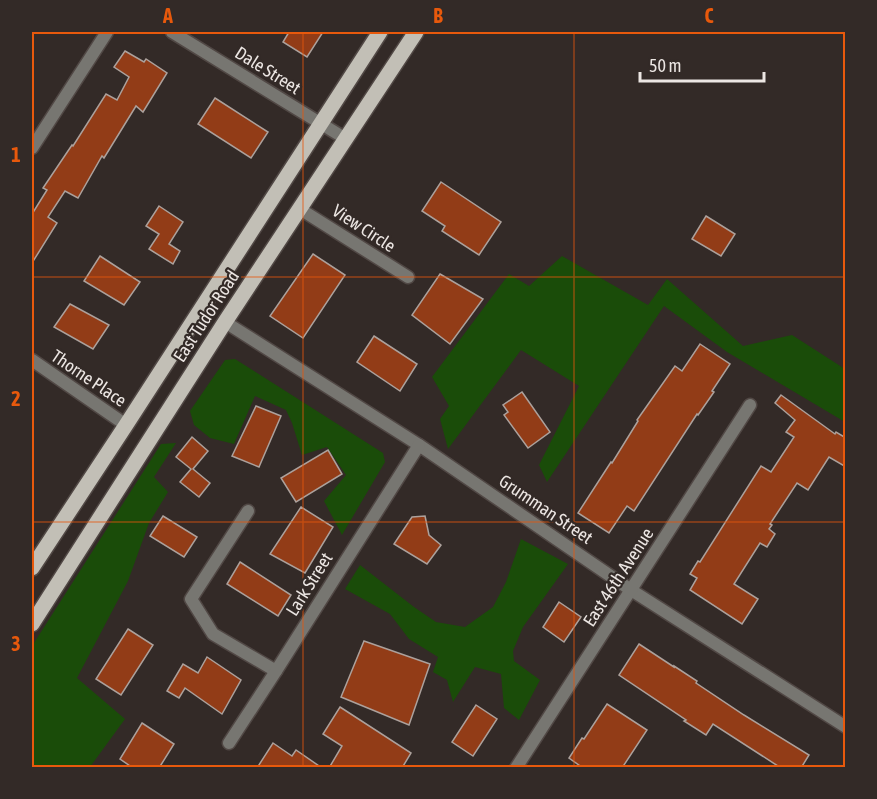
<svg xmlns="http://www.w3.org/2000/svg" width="877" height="799" font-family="'Asap Condensed',sans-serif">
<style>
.green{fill:#1a4c09}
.building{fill:#923c17;stroke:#aca19c;stroke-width:1.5}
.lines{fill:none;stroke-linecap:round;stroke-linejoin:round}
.street-casing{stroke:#514845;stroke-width:15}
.primary-casing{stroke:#514845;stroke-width:18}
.street{stroke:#777671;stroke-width:12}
.primary{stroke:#c2bfb6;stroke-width:15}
.grid{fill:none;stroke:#e8590c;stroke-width:1.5;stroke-opacity:0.55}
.labels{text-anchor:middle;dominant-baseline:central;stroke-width:4.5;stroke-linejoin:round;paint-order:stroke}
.street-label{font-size:18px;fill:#ece6e3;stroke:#332a27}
.neatline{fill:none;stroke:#e8590c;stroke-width:2}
.grid-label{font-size:20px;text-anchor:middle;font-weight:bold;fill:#e8590c}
</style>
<rect width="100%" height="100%" fill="#332a27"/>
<g class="green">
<polygon points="562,256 648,305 667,279 743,346 792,335 845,369 845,422 727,352 664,306 547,482 539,465 579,386 521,350 448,449 440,419 449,406 432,377 509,274 529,286"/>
<polygon points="235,359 383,453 385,462 342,535 324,501 346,475 327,447 302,455 292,423 286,410 255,396 234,444 210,438 194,425 190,411 225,360"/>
<polygon points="176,443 154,477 168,492 149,523 128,581 77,678 125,719 90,767 32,767 32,646 161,444"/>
<polygon points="521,539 568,564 523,627 513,651 514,661 540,680 519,720 504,708 501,674 475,667 453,702 447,680 433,672 438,657 409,639 390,614 345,589 360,565 414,607 436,622 465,627 493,607 506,582"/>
</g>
<g class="building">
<polygon points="289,32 323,32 307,57 283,42"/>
<polygon points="125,51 144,62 146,59 167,73 143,112 136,106 104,158 102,156 78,198 65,191 48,217 57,223 32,263 32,214 47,190 43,188 72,145 73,146 106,94 117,100 129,77 114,67"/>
<polygon points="215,98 268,132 251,158 198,124"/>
<polygon points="441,182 501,222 479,255 442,231 445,226 422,211"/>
<polygon points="159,206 183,222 169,244 180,251 173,264 149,249 159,234 146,226"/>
<polygon points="706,216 735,234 721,256 692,239"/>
<polygon points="313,254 345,275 303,338 270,316"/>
<polygon points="100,256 140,282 124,305 84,281"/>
<polygon points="440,274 483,299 450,344 412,315"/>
<polygon points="70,304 109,325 93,349 54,327"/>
<polygon points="374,336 417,364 400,391 357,362"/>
<polygon points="700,344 730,364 712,391 714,392 698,415 697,414 634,511 627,506 609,533 578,513 611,462 612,463 638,421 637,420 675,366 682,371"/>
<polygon points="522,392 550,432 528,448 504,415 508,412 503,405"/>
<polygon points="781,395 835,434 836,432 846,438 846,467 829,457 808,490 797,483 770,524 772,525 769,529 775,534 767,547 760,543 734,584 758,599 742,624 690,590 697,578 690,574 698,561 700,562 761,466 771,472 794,437 786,432 795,420 775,403"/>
<polygon points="256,406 281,416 259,467 232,456"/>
<polygon points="192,437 208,451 193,469 210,483 199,497 180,482 191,469 176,457"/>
<polygon points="328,450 342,474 296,502 281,478"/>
<polygon points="301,507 333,527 305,573 270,554"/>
<polygon points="163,516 197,537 184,557 150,536"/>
<polygon points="425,516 429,535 441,545 427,564 394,544 412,517"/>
<polygon points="240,562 291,595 278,616 227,584"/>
<polygon points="559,602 581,617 564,642 543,627"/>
<polygon points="128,629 153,645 121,695 96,679"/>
<polygon points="364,641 430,664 409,725 341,697"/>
<polygon points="639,644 674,667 674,666 697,681 696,683 744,715 809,755 801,768 781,768 713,724 706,735 684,721 686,720 619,675"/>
<polygon points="207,657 241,680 222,714 185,688 179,698 167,691 183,664 198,673"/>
<polygon points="607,704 647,730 622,768 583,768 569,758 582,738 584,739"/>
<polygon points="476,705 497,719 473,756 452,742"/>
<polygon points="340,707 411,753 402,768 329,768 342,746 323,734"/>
<polygon points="142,723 174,744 159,768 133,768 120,759"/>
<polygon points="273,743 292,756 296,750 322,768 257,768"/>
</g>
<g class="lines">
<g class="street-casing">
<g id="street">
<polyline points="172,32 346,139"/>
<polyline points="32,148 107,32"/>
<polyline points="300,209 408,277"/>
<polyline points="225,322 419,445 631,590 846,727"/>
<polyline points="32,360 126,425"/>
<polyline points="248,511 191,599 213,634 276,671"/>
<polyline points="229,743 276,671 419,445"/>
<polyline points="516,768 750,405"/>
</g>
</g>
<g class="primary-casing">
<g id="primary">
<polyline points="32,568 126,425 380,32"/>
<polyline points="32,624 225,322 416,32"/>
</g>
</g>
<use href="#street" class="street"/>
<use href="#primary" class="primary"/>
</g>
<path class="grid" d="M 303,32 L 303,768M 574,32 L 574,768M 32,277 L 846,277M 32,522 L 846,522"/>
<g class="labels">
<g class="street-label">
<text transform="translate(268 70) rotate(32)">Dale Street</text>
<text transform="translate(364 228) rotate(33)">View Circle</text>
<text transform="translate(206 316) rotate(-57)">East Tudor Road</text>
<text transform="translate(89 378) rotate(34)">Thorne Place</text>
<text transform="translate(546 509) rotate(34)">Grumman Street</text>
<text transform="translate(618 577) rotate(-57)">East 46th Avenue</text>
<text transform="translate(309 584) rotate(-58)">Lark Street</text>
</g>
</g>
<rect width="877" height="799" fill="none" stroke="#332a27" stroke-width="66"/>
<path d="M640 72v9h124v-9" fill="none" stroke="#ece6e3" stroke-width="3"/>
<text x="649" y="72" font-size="18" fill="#ece6e3" stroke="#332a27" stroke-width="4.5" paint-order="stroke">50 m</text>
<rect x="33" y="33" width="811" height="733" class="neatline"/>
<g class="grid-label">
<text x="168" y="23">A</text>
<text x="438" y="23">B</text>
<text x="709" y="23">C</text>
<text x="16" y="162">1</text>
<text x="16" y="406">2</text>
<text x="16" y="651">3</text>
</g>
</svg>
